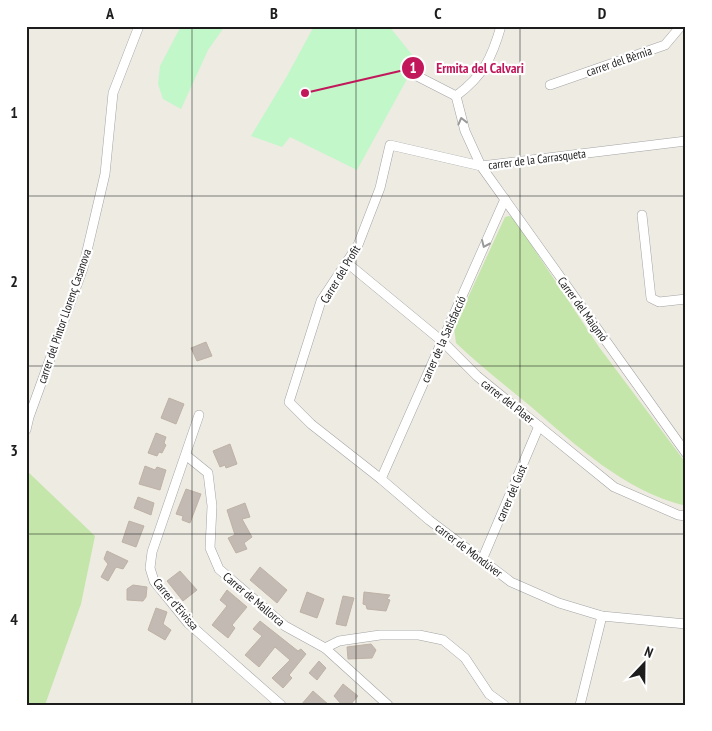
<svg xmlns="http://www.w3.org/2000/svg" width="712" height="731" font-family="'PT Sans Narrow',sans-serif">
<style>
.grass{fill:#c4e6aa}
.park{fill:#c1f7c9}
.building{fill:#c2bab3;stroke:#bfb2a6}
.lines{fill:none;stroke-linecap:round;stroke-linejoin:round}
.minor-casing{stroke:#a4a4a4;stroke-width:10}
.minor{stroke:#fff;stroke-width:9}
.oneway{stroke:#999}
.grid{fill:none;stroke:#1d1d1d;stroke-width:1;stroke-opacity:0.55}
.labels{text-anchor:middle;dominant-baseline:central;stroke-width:4.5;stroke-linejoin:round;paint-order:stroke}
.street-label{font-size:12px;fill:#1d1d1d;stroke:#fff}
.leader{fill:none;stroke:#c2185b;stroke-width:2}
.callout-dot{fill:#c2185b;stroke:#fff;stroke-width:2}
.mark-label{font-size:15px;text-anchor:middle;font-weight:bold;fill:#fff}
.callout-label{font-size:14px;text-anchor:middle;font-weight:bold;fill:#c2185b;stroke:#fff;stroke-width:4.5;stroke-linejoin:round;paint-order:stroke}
.neatline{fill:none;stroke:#1d1d1d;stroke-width:2}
.grid-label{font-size:16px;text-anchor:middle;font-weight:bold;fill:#1d1d1d}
</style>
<rect width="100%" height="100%" fill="#eeebe3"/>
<g class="grass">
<path d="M 509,216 L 513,217 L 599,347 L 686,463 L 686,506 C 624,491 576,445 529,405 C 505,385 479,365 456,343 L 454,328 L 505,217 Z"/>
<polygon points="26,470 95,536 81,604 45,705 26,705"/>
</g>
<g class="park">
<polygon points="181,26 225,26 208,50 181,109 163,99 158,84 160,66"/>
<polygon points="314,26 389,26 417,61 357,170 290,137 282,147 251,136 287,76"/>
</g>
<g class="building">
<polygon points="206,342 212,356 197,361 191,348"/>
<polygon points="169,398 184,404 176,424 161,418"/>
<polygon points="156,433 166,437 164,443 166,445 162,453 159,452 157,456 148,453"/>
<polygon points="230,444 237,464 226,468 225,465 220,467 213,451"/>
<polygon points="145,466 155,470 157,467 166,470 160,490 139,484"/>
<polygon points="186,489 201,494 190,523 182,520 183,516 176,514"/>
<polygon points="138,497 154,503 151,515 134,508"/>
<polygon points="245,503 250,517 242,519 252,537 244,543 247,549 236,553 228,538 235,535 227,510"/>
<polygon points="129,521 144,526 136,547 122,542"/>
<polygon points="107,551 128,561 123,569 116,567 108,581 101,577 108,564 104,559"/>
<polygon points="260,567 287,590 277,603 250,580"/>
<polygon points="180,571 197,590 183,601 167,581"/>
<polygon points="133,585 147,587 146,597 143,601 127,600 127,589"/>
<polygon points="227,590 247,607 232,625 235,628 228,638 212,625 227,606 220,600"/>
<polygon points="307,592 324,599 317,618 300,612"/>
<polygon points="364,592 390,595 387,599 390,600 386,611 367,609 366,605 363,604"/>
<polygon points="343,596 354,598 346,626 336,624"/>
<polygon points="156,608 167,612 163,624 171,630 165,640 148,630"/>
<polygon points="260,621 298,651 301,649 306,654 289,675 292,678 283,688 272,678 290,660 275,647 259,667 245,655 262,636 253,629"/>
<polygon points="371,644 376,650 372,658 348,659 347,647"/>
<polygon points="319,661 326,668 317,680 309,673"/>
<polygon points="343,684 358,696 351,704 347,702 342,705 334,696"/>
<polygon points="313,691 329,705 301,705"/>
</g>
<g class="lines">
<g class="minor-casing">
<g id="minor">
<path d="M 501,26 C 492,58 483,76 456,96 L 465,131 L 481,166 L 686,453"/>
<polyline points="415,75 456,96"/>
<polyline points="550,85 665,45 681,26"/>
<polyline points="686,141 481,166 390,145 380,188 358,245 321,301 289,402 311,424 381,479 429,520 511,582 559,603 602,616 686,624"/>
<polyline points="642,215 651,298 659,302 686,299"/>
<polyline points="346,262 443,342 477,376 614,487 678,515 686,516"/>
<polyline points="199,415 152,552 150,568 154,581 188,623 281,705"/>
<polyline points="26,430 29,417 83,268 105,174 113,93 139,26"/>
<polyline points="187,456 208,473 212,506 210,548 219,569 285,626 325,648 388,705"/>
<polyline points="381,479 505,199"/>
<polyline points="482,560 539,426"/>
<polyline points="325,648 339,641 380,635 419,635 443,640 465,658 489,694 504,705"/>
<polyline points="580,705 602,616"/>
</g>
</g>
<use href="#minor" class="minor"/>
</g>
<defs><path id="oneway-chevron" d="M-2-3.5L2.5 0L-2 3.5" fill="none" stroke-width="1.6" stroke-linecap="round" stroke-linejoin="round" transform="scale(1.25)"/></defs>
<g class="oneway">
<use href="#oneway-chevron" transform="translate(462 121) rotate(-104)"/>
<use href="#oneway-chevron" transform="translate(485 244) rotate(114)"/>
</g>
<path class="grid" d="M 192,26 L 192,705M 356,26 L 356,705M 520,26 L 520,705M 26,196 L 686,196M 26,366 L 686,366M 26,534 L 686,534"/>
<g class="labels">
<g class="street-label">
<text transform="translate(619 61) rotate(-19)">carrer del Bèrnia</text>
<text transform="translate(537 159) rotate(-7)">carrer de la Carrasqueta</text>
<text transform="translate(340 274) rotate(-59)">Carrer del Profit</text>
<text transform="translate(583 309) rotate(54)">Carrer del Maigmó</text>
<text transform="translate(64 316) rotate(-71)">carrer del Pintor Llorenç Casanova</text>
<text transform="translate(443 339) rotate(-66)">carrer de la Satisfacció</text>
<text transform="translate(508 401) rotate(38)">carrer del Plaer</text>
<text transform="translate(511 493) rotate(-67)">carrer del Gust</text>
<text transform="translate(469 550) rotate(37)">carrer de Mondúver</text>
<text transform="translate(254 599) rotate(40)">Carrer de Mallorca</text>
<text transform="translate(176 604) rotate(50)">Carrer d'Eivissa</text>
</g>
</g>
<path class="leader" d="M305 93L413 68"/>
<g class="callout-dot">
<circle cx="305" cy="93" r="5"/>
<circle cx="413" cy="68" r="12"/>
</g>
<g class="mark-label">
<text x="413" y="73">1</text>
</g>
<g class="callout-label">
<text x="480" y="73">Ermita del Calvari</text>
</g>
<rect width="712" height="731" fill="none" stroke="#ffffff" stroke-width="55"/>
<g transform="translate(644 664) rotate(22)" stroke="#ffffff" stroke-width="4" paint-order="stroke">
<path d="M0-4L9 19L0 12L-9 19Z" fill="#1d1d1d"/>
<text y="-8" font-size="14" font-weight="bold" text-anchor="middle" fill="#1d1d1d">N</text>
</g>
<rect x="28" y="28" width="656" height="676" class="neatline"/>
<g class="grid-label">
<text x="110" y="19">A</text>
<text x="274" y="19">B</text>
<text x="438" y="19">C</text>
<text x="602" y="19">D</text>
<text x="14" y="118">1</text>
<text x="14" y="287">2</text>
<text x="14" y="456">3</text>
<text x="14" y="625">4</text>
</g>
</svg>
